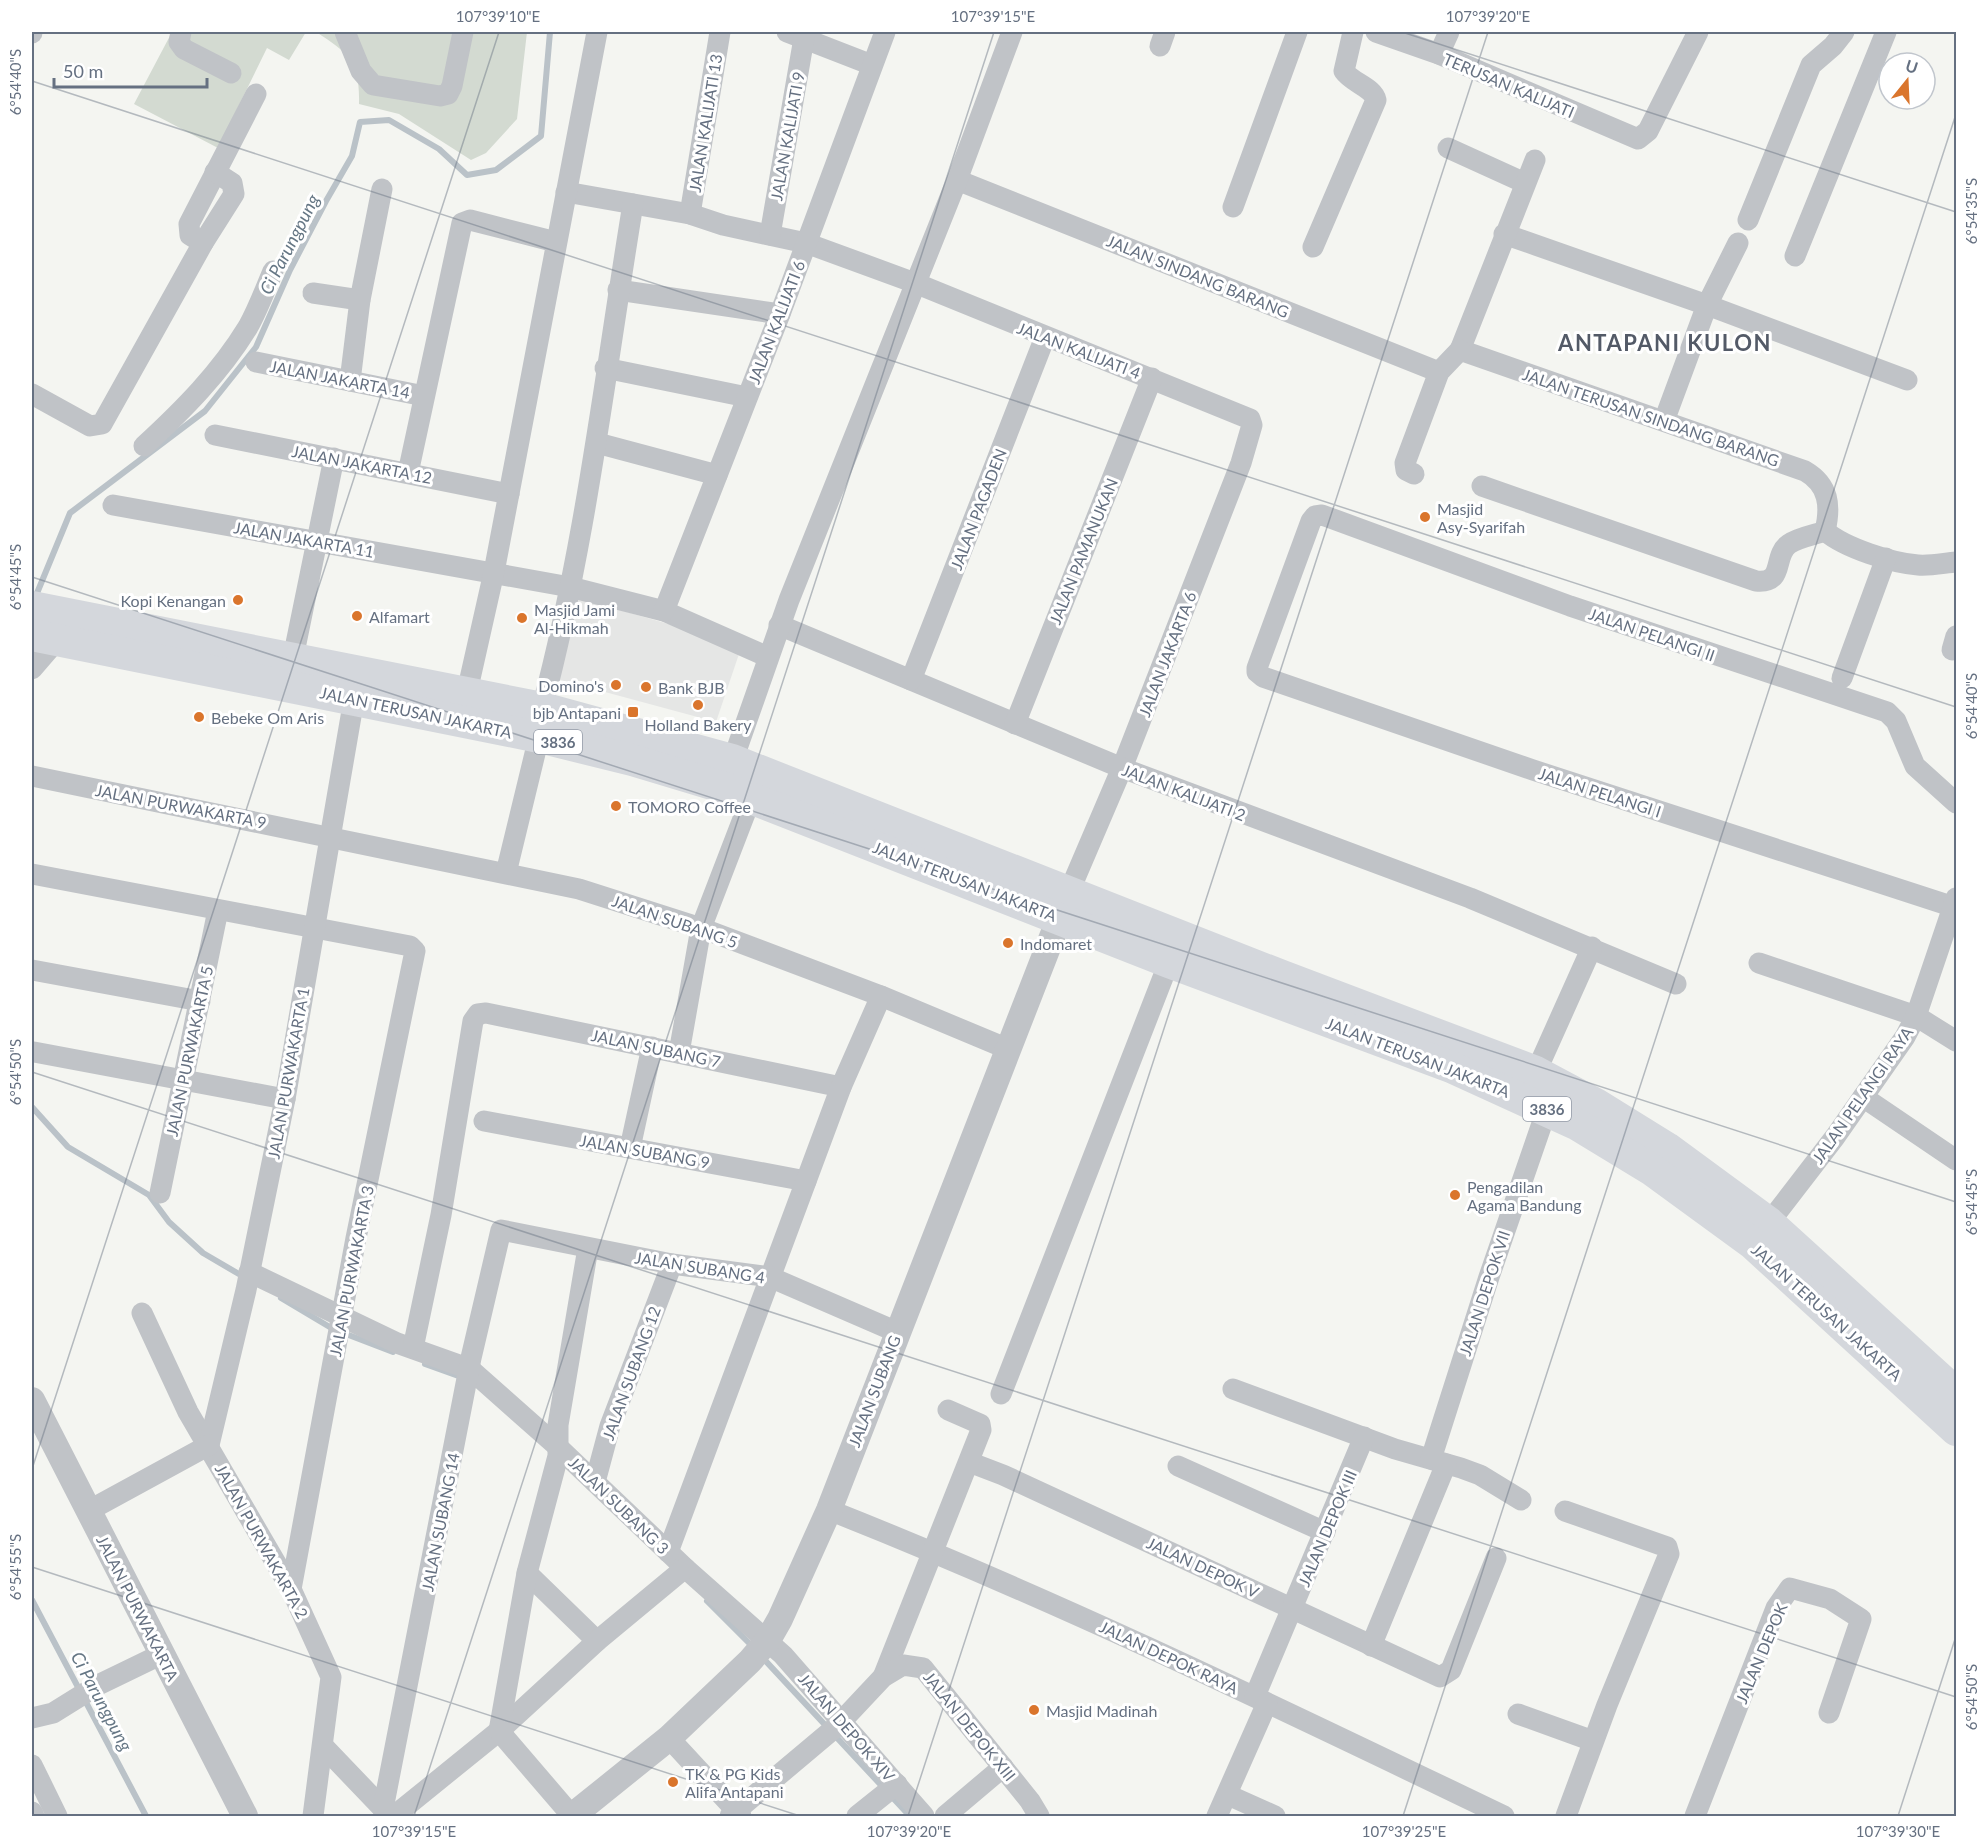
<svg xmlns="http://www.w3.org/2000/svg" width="1988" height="1848" font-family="Lato,sans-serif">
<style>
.built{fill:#e5e6e5}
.green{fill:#d3dad1}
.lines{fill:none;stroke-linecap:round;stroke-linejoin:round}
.stream{stroke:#bac2c8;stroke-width:6}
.minor{stroke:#c0c3c7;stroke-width:21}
.tertiary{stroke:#c0c3c7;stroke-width:26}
.primary{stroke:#d4d7dc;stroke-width:32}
.ticks{fill:none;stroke:#657081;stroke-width:1.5;stroke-opacity:0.45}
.poi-dot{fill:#da752c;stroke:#fff;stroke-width:2}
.labels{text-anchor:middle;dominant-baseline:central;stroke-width:6;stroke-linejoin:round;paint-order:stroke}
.shield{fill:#fff;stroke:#939ba7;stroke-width:1.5}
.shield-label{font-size:15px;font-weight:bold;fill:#657081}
.street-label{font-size:16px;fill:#657081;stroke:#fff}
.poi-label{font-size:16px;fill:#657081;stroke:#fff;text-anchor:start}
.water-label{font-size:18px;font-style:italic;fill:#667785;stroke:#fff}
.district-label{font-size:22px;font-weight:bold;letter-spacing:1.5px;fill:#535a67;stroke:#fff}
.neatline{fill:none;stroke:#657081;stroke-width:2}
.ticks-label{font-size:15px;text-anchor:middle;fill:#657081}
</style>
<rect width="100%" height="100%" fill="#f4f5f1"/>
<polygon class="built" points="574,597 742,645 716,722 557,679"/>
<g class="green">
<polygon points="172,32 306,32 289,60 267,48 218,148 134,104"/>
<path d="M 316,32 L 527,32 L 517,119 L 486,153 L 471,160 L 399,114 L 359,104 C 360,62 350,54 316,32 Z"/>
</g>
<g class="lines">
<g class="stream">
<polyline points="35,598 70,513 205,411 256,347 290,270 326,201 352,156 360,122 389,120 439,149 467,175 496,170 541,136 550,32"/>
<polyline points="32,1107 68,1147 149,1195 169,1222 203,1253 244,1277"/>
<polyline points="281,1298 333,1329 393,1352"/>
<polyline points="425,1364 464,1378"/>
<polyline points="32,1600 146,1816"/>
<polyline points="707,1601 753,1647"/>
<polyline points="762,1657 906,1812"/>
</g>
<g class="minor">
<polyline points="181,32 179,42 184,49 231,73"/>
<polyline points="345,32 361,71 373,85 440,96 448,94 452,86 463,32"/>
<polyline points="787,32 872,65"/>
<polyline points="1376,32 1439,54 1638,139 1648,131 1698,32"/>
<polyline points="32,33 32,32"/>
<polyline points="1160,46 1165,32"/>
<polyline points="1439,54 1449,32"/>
<polyline points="1448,148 1525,183"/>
<polyline points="957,180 1439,372"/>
<polyline points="566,192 690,214 723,225 806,243 915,283 1250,419 1252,425 1241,463 1122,768 1069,892"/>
<polyline points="1233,207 1297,32"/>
<polyline points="690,214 720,32"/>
<polyline points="1748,220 1811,65 1833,46 1844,32"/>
<polyline points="1504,234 1707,305 1907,380"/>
<polyline points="770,235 804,38"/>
<polyline points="203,243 190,235 189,224 256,94"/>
<path d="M 1313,247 L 1376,100 C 1373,87 1352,83 1344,71 L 1353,32"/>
<polyline points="1795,256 1886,32"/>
<polyline points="618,290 780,314"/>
<polyline points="313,293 360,300"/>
<path d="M 1460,350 L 1805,471 C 1829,485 1831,506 1825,531"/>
<polyline points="1460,350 1535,160"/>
<polyline points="256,362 424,396"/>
<polyline points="605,368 747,397"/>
<polyline points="350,381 360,300 382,189"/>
<polyline points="32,394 90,426 102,424 203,243 234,194 232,183 215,172"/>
<polyline points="1664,421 1707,305 1738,243"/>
<polyline points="215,435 509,494"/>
<polyline points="597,443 717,475"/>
<path d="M 144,446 C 183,410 220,373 248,327 C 258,309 265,290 273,271"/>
<polyline points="408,473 462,223 470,220 556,242"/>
<polyline points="1414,474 1406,470 1405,463 1439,372 1460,350"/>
<path d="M 1482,486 L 1756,581 C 1786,584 1772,556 1789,544 C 1799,537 1814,535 1825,531"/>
<polyline points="113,505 570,587 664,611 768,657"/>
<path d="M 1825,531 C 1845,548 1892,563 1918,565 C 1931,566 1944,563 1956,562"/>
<polyline points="664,611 780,314 885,32"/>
<polyline points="779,625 1122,768 1470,898 1676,984"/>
<polyline points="1952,650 1956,636"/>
<polyline points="293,658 334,458"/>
<polyline points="32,669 57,640"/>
<polyline points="1842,678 1886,558"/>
<polyline points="911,680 1045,337"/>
<polyline points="467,692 494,572 597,32"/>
<path d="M 542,708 C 586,543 605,373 633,204"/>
<polyline points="1015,724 1152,378"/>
<polyline points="729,771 789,600 957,180 1012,32"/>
<polyline points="32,776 579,889 701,928 881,996 1008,1049"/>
<polyline points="506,873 539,737"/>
<polyline points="32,874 410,946 415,951 356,1238 291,1589"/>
<polyline points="1954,907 1533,770 1263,677 1257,672 1257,668 1311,521 1315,516 1322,515 1570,606 1887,712 1896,721 1915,766 1956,803"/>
<polyline points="1759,963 1916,1016 1956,1041"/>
<polyline points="32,970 200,1001"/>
<polyline points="34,1052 285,1099"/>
<polyline points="679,1053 701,928 751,798"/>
<polyline points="1536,1072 1592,947"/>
<polyline points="1863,1097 1956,1160"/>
<polyline points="484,1121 806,1181"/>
<polyline points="630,1148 652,1047"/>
<polyline points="160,1193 218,910"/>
<polyline points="1761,1233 1835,1137 1905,1037 1916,1016 1956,898"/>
<polyline points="249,1272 397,1343 470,1369 558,1447 685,1568 783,1655 924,1816"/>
<polyline points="142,1313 188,1412 291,1589 331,1677 313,1816"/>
<polyline points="413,1348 441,1215 473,1021 478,1014 486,1013 841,1087"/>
<polyline points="1233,1389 1395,1449 1461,1468 1480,1475 1521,1500"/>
<polyline points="1001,1394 1169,962"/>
<polyline points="209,1445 246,1290 285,1099 354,699"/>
<polyline points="1431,1459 1489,1277 1547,1109"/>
<polyline points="969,1462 1003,1475 1440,1677 1451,1670 1496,1558"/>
<polyline points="1178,1466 1325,1532"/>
<polyline points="595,1482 610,1426 672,1264"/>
<path d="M 829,1510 C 1059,1601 1281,1709 1504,1816"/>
<polyline points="88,1511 209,1445"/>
<polyline points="1565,1511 1667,1547 1669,1554 1607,1705 1566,1816"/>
<polyline points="668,1552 841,1087 881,996"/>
<polyline points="527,1573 597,1641"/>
<polyline points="1371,1646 1446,1464"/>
<polyline points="883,1677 981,1430 980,1424 948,1410"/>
<polyline points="1255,1696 1364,1437"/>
<polyline points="1518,1714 1593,1741"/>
<polyline points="32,1718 53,1713 98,1685 162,1654"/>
<polyline points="669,1738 741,1816"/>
<polyline points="324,1747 390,1816"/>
<polyline points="32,1765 57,1816"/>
<polyline points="1228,1795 1275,1816"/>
<polyline points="383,1809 471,1358 501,1230 672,1264 770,1277 897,1332"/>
<polyline points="32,1812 34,1816"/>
<polyline points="394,1816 499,1731 597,1641 685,1568"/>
<polyline points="572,1816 499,1731 527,1573 558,1456 558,1425 588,1248"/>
<polyline points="730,1816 837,1726 883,1677 903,1665 923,1668 1030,1801 1039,1816"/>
<polyline points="857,1816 897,1784"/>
<polyline points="945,1816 1003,1767"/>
<polyline points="1217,1816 1267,1703"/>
<polyline points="1695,1816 1776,1608 1790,1588 1830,1599 1861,1619 1829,1713"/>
</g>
<g class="tertiary">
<polyline points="32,1400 245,1816"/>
<polyline points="572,1816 669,1738 750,1661 768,1640 780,1619 829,1510 1066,901"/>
</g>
<g class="primary">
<polyline points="32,607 542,708 732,760 1282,976 1536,1072 1596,1104 1667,1148 1769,1223 1956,1393"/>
<polyline points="32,635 539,737 632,760 725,788 1169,962 1451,1067 1578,1125 1652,1170 1752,1243 1956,1430"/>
</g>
</g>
<path class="ticks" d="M 1402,32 L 1956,212M 32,81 L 1956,707M 32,577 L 1956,1202M 32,1072 L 1956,1697M 32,1469 L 499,32M 32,1567 L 800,1816M 414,1816 L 994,32M 908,1816 L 1488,32M 1403,1816 L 1956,114M 1898,1816 L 1956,1636"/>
<g class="poi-dot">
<circle cx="1425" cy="517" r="6"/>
<circle cx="238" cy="600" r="6"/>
<circle cx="357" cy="616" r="6"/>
<circle cx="522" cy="618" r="6"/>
<circle cx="616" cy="685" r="6"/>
<circle cx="646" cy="687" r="6"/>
<circle cx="698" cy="705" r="6"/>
<rect x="627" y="706" width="12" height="12" rx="3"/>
<circle cx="199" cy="717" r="6"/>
<circle cx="616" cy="806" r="6"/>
<circle cx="1008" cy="943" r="6"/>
<circle cx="1455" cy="1195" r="6"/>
<circle cx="1034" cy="1710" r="6"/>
<circle cx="673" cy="1782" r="6"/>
</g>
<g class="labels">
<g class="shield">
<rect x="534" y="730" width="48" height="24" rx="4.5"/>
<rect x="1523" y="1097" width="48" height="24" rx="4.5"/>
</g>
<g class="shield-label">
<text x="558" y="742">3836</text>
<text x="1547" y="1109">3836</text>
</g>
<g class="street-label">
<text transform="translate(1509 85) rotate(23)">TERUSAN KALIJATI</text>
<text transform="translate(705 123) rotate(-81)">JALAN KALIJATI 13</text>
<text transform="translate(787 136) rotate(-80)">JALAN KALIJATI 9</text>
<text transform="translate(1198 276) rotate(22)">JALAN SINDANG BARANG</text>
<text transform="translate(776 322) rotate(-69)">JALAN KALIJATI 6</text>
<text transform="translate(1079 350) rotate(21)">JALAN KALIJATI 4</text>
<text transform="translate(340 379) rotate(11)">JALAN JAKARTA 14</text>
<text transform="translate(1651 417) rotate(19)">JALAN TERUSAN SINDANG BARANG</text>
<text transform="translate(362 464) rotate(11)">JALAN JAKARTA 12</text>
<text transform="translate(978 509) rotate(-69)">JALAN PAGADEN</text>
<text transform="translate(304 539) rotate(10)">JALAN JAKARTA 11</text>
<text transform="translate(1083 551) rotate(-68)">JALAN PAMANUKAN</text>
<text transform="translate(1652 634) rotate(19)">JALAN PELANGI II</text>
<text transform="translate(1167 654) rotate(-69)">JALAN JAKARTA 6</text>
<text transform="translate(416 712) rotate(12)">JALAN TERUSAN JAKARTA</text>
<text transform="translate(1184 792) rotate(21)">JALAN KALIJATI 2</text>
<text transform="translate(1600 792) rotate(18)">JALAN PELANGI I</text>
<text transform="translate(181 806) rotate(11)">JALAN PURWAKARTA 9</text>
<text transform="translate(965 881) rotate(21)">JALAN TERUSAN JAKARTA</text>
<text transform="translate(675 921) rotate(19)">JALAN SUBANG 5</text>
<text transform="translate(656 1048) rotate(12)">JALAN SUBANG 7</text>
<text transform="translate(189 1051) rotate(-78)">JALAN PURWAKARTA 5</text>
<text transform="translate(1418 1057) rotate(21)">JALAN TERUSAN JAKARTA</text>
<text transform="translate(288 1073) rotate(-80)">JALAN PURWAKARTA 1</text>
<text transform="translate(1862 1095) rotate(-55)">JALAN PELANGI RAYA</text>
<text transform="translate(645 1151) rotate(10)">JALAN SUBANG 9</text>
<text transform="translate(700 1267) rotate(9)">JALAN SUBANG 4</text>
<text transform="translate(351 1271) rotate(-79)">JALAN PURWAKARTA 3</text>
<text transform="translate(1484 1293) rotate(-72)">JALAN DEPOK VII</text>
<text transform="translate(1827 1312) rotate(42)">JALAN TERUSAN JAKARTA</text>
<text transform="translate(631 1373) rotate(-70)">JALAN SUBANG 12</text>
<text transform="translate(874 1391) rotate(-69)">JALAN SUBANG</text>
<text transform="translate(619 1505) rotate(44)">JALAN SUBANG 3</text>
<text transform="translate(440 1522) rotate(-79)">JALAN SUBANG 14</text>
<text transform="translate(1327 1528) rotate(-67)">JALAN DEPOK III</text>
<text transform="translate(262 1541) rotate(61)">JALAN PURWAKARTA 2</text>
<text transform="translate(1203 1567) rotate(25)">JALAN DEPOK V</text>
<text transform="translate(138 1608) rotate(63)">JALAN PURWAKARTA</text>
<text transform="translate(1761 1653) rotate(-67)">JALAN DEPOK</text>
<text transform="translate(1169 1657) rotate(25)">JALAN DEPOK RAYA</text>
<text transform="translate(970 1726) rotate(51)">JALAN DEPOK XIII</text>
<text transform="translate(847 1727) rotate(49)">JALAN DEPOK XIV</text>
</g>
<g class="poi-label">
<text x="1437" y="508">Masjid<tspan x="1437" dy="18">Asy-Syarifah</tspan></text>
<text x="226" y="600" text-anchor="end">Kopi Kenangan</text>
<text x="534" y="609">Masjid Jami<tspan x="534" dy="18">Al-Hikmah</tspan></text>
<text x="369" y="616">Alfamart</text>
<text x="604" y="685" text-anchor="end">Domino's</text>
<text x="658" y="687">Bank BJB</text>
<text x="621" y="712" text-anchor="end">bjb Antapani</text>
<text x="211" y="717">Bebeke Om Aris</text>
<text x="698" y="724" text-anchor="middle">Holland Bakery</text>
<text x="628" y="806">TOMORO Coffee</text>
<text x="1020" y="943">Indomaret</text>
<text x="1467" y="1186">Pengadilan<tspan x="1467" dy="18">Agama Bandung</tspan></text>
<text x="1046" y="1710">Masjid Madinah</text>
<text x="685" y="1773">TK &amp; PG Kids<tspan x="685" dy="18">Alifa Antapani</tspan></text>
</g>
<g class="water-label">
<text transform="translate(289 244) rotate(-63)">Ci Parungpung</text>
<text transform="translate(102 1701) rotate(62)">Ci Parungpung</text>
</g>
<g class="district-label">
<text x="1665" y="342">ANTAPANI KULON</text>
</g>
</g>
<rect width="1988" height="1848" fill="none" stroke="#ffffff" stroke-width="66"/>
<g transform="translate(1907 81) rotate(18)"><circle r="28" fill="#ffffff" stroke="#c1c6cd" stroke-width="1.5"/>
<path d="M0-4.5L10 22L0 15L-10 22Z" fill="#da752c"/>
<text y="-9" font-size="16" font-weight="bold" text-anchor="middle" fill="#657081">U</text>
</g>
<path d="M54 78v9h153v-9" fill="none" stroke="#657081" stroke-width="3"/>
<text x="63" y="78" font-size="18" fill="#657081" stroke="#ffffff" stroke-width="4.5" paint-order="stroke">50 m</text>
<rect x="33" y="33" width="1922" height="1782" class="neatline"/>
<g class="ticks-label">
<text x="498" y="22">107°39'10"E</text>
<text x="993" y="22">107°39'15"E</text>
<text x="1488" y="22">107°39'20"E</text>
<text transform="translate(16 82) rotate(-90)" y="5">6°54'40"S</text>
<text transform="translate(1972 211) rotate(-90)" y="5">6°54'35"S</text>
<text transform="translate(16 577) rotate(-90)" y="5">6°54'45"S</text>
<text transform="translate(1972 706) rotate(-90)" y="5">6°54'40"S</text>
<text transform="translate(16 1072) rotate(-90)" y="5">6°54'50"S</text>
<text transform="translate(1972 1202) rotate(-90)" y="5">6°54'45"S</text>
<text transform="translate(16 1567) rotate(-90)" y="5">6°54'55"S</text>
<text transform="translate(1972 1697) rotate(-90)" y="5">6°54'50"S</text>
<text x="414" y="1837">107°39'15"E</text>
<text x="909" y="1837">107°39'20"E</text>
<text x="1404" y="1837">107°39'25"E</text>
<text x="1898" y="1837">107°39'30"E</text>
</g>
</svg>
